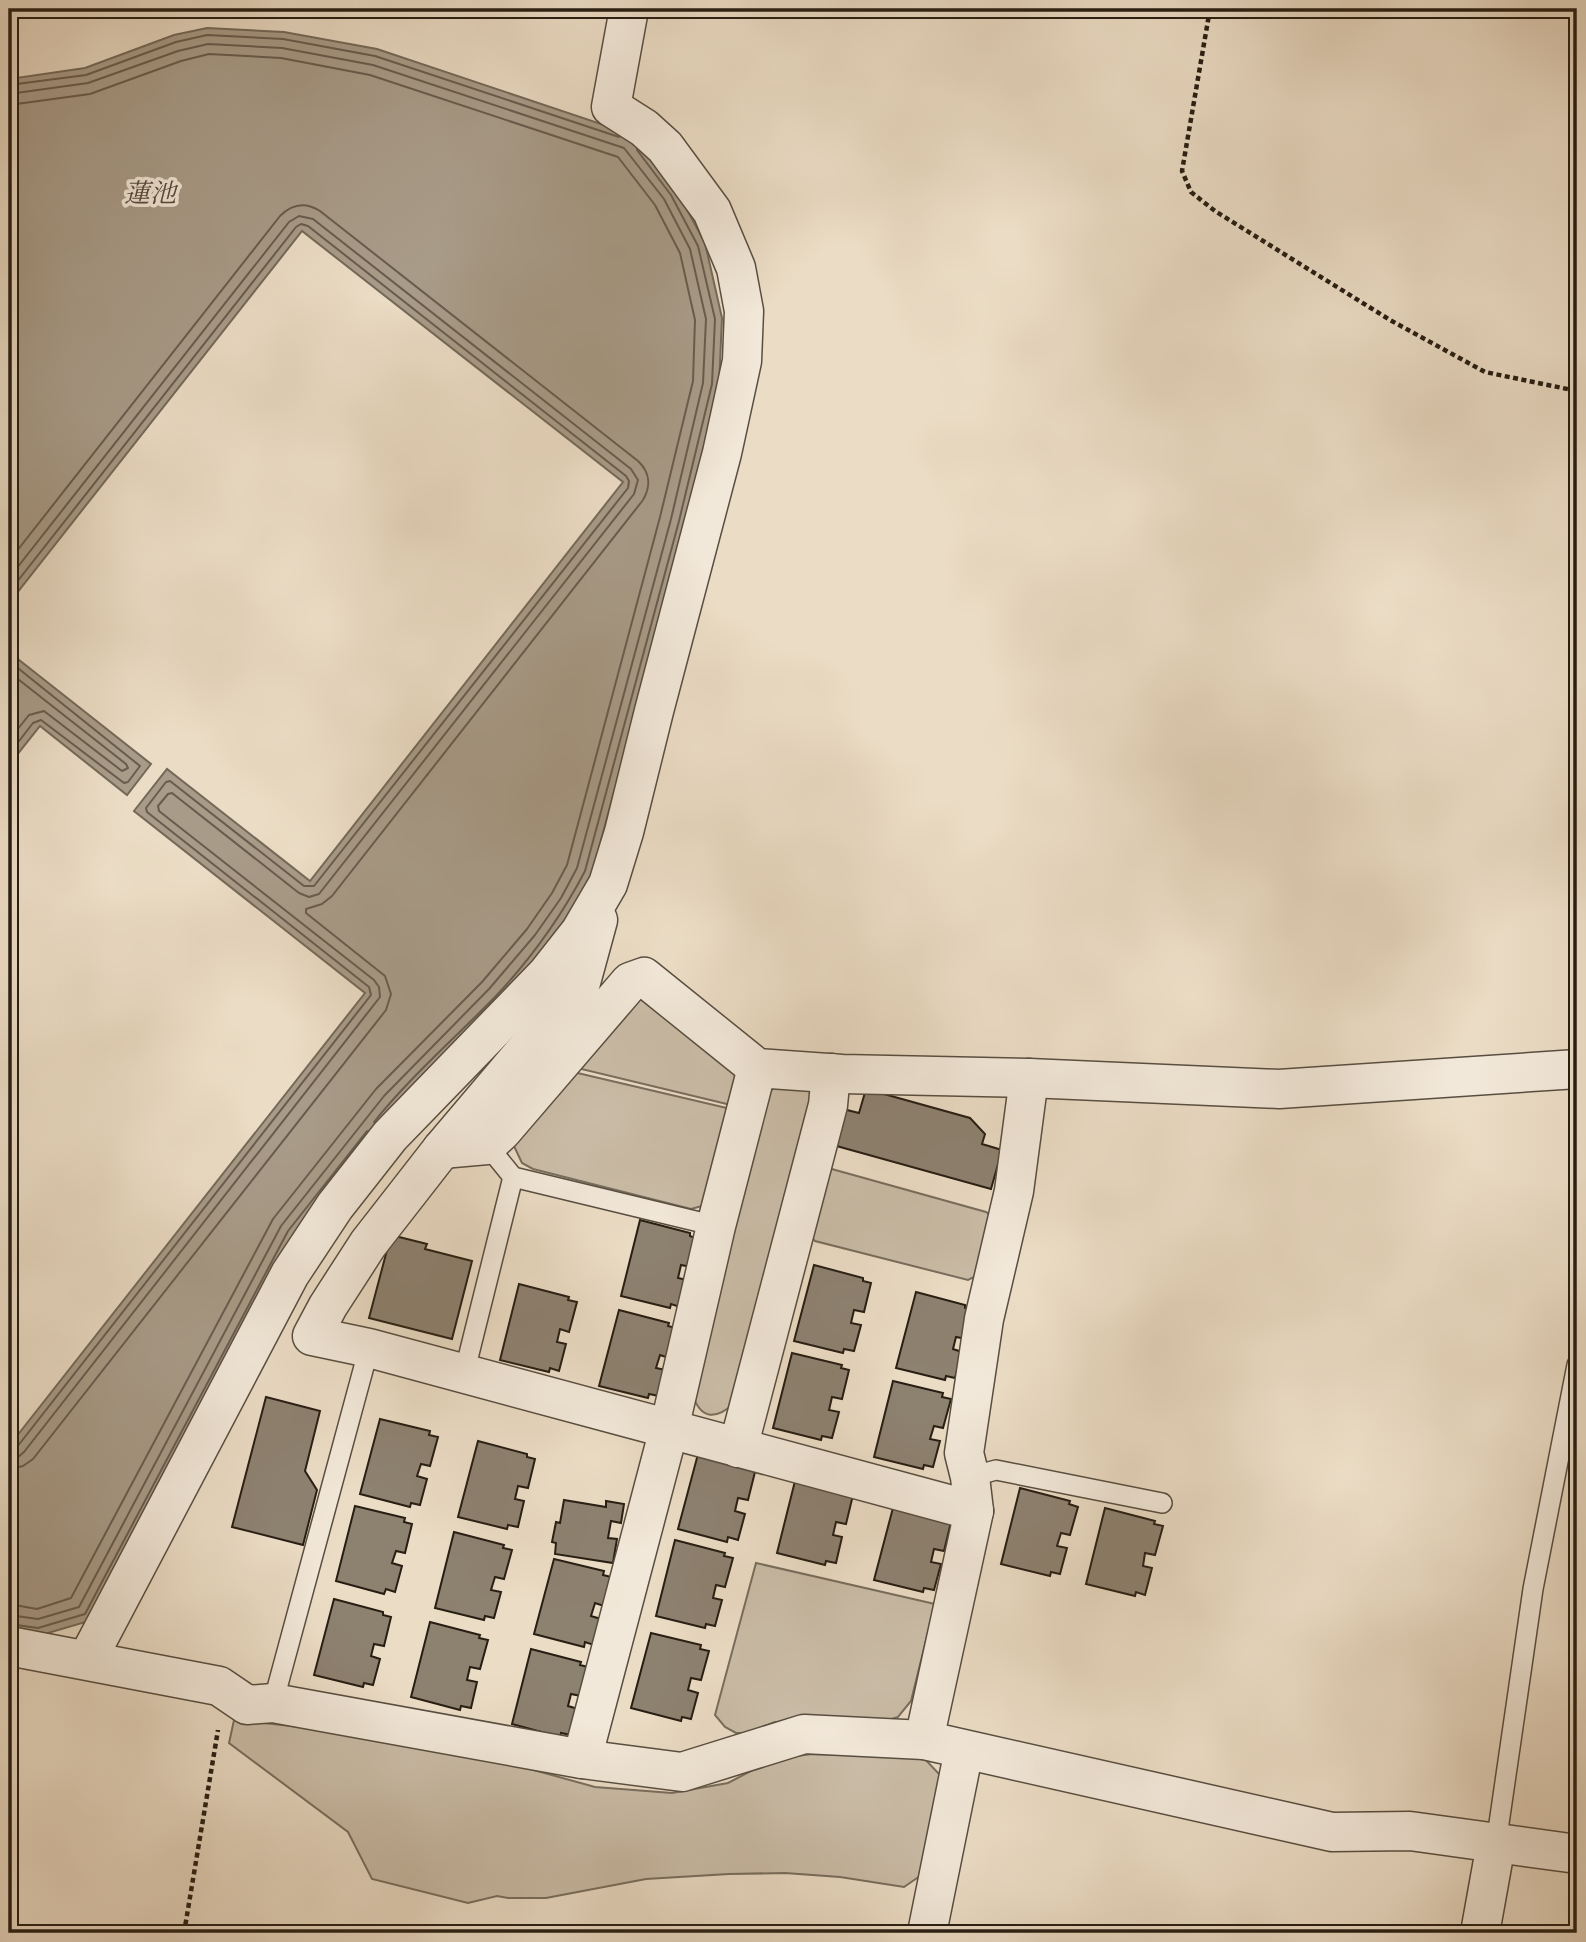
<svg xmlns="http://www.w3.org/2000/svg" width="1586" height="1942" font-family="Vollkorn,'Noto Serif JP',serif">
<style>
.green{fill:#cabca7;stroke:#786d5d;stroke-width:2}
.water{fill:#a89b88;stroke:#746959;stroke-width:2}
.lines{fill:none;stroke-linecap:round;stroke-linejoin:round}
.shore{stroke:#685c4e;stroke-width:2}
.building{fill:#8d8170;stroke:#271e13;stroke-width:2}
.service-casing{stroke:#584e40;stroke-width:22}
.minor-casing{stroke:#584e40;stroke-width:41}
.path{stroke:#271e13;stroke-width:4.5;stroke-dasharray:5 3.5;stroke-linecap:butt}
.service{stroke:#f2e8d9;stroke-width:19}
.minor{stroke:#f2e8d9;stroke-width:38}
.labels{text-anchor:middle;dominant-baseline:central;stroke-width:7;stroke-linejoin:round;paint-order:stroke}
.water-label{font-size:26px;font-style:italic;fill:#544a3c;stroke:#f2e8d9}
</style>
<rect width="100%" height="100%" fill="#ebdcc5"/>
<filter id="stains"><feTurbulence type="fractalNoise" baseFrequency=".00286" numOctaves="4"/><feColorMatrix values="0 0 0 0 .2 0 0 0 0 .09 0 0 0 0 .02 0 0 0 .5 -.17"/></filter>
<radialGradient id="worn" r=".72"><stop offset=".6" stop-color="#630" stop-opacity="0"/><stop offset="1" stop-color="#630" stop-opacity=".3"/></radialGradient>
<g class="green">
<polygon points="641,994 739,1066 731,1105 573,1067"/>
<polygon points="569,1071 731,1109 702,1206 691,1209 533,1169 522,1163 514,1146"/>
<path d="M 781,1082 L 810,1089 L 816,1104 L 736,1402 C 717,1419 701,1422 692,1393 L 768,1093 Z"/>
<polygon points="821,1166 986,1212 997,1220 984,1272 968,1280 815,1241 804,1227"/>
<polygon points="756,1563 935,1604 911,1701 898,1717 882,1722 775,1722 748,1733 736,1733 725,1727 715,1715"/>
<polygon points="234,1720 348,1732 476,1754 595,1787 672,1793 728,1783 774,1759 812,1754 923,1757 940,1775 920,1876 904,1887 840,1877 785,1873 729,1874 646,1879 546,1898 508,1898 497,1896 468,1903 372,1879 348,1832 229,1743"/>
</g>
<g class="water">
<polygon points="207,28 284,32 377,49 634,135 677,191 705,243 722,318 719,385 686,523 592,874 574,906 548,945 501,1000 396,1106 89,1621 38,1636 9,1630 9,1446 365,993 134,811 167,769 310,881 623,482 302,231 9,603 9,79 85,68 174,35"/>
<polygon points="9,652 151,764 127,795 40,726 9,765"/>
</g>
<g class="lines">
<g class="shore">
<polyline points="9,85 86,75 176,42 207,35 283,39 375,56 619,137"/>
<polyline points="9,94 88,83 178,51 208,44 282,48 373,65 624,148 664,199 690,249 706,319 703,383 671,519 577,868 561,898 535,935 489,989 384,1096 281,1226 79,1607 38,1619 9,1615"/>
<polyline points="9,105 90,94 181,61 209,54 281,58 370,75 618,157 655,205 680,253 695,320 693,381 660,517 567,865 552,893 527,929 482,982 376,1089 273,1219 71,1598 37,1609 9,1604"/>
<path d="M 9,561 L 280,216 C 292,204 306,202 320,211 L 638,461 C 650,472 651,486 643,500 L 332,896 L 322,904 L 306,909 L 306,913 L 385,976 L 391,994 L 386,1010 L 33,1459 L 23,1466 L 9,1469"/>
<polyline points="9,578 289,222 299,216 313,219 631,469 638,480 634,494 319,894 309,897 299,893 172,793 168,794 158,806 159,811 374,980 379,987 380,997 24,1452 17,1458 9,1459"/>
<polyline points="9,592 296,227 301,224 308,226 626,476 629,481 628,488 314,886 304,886 170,781 166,782 146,808 147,812 369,987 371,995 17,1447 9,1450"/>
<polyline points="9,661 140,766 128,782 124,783 41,720 33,723 9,754"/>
<polyline points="9,672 126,764 128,768 122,771 44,711 29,715 9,740"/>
<path d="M 374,1122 C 410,1077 454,1039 494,998 C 530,960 561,917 585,871 L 679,521 L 712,384 L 715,319 L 698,246 L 671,195 L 637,150"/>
<polyline points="9,1624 38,1628 85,1614 288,1231 367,1131"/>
</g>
</g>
<g class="building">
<polygon points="866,1089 970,1118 985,1134 982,1144 1002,1150 991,1189 833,1145 843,1109 859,1113"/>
<polygon points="640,1220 690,1233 690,1236 698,1239 691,1267 681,1265 678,1278 687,1280 680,1307 671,1304 670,1308 621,1296"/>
<polygon points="391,1235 427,1244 425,1249 472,1261 452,1339 369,1318"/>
<polygon points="814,1265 863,1278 863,1281 871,1283 864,1312 854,1310 851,1323 861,1325 854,1351 844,1349 843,1353 794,1341"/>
<polygon points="519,1284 569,1297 568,1300 577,1302 569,1332 560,1329 557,1342 566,1344 559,1371 550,1368 549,1372 500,1360"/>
<polygon points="916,1292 965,1305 965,1308 973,1310 966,1339 956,1337 953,1349 962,1352 955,1378 946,1376 945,1380 896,1368"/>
<polygon points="619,1310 669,1323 668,1326 676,1328 669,1358 660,1355 656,1368 666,1370 659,1396 649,1394 648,1398 599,1386"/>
<polygon points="792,1353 842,1365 841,1368 849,1370 842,1399 832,1397 829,1410 839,1412 832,1438 822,1436 821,1440 773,1428"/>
<polygon points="893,1381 943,1393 942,1397 951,1399 943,1428 934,1426 930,1439 940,1441 933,1467 924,1465 923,1469 874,1457"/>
<polygon points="266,1397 320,1411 305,1471 317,1490 303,1545 232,1527"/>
<polygon points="380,1419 430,1431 429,1435 438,1437 430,1466 421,1464 417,1476 427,1479 420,1505 411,1503 410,1507 360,1494"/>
<polygon points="478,1441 527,1454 527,1457 535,1459 528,1488 518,1486 515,1499 524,1501 518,1527 508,1525 507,1529 458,1517"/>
<polygon points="698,1454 755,1472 748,1500 738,1498 735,1511 745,1514 738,1540 728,1537 727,1542 678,1529"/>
<polygon points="796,1477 853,1495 846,1524 836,1522 833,1535 842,1537 836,1563 826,1561 825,1565 777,1553"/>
<polygon points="1020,1488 1070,1501 1069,1504 1078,1507 1070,1535 1061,1533 1057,1546 1067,1548 1060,1574 1051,1572 1050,1576 1001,1564"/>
<polygon points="564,1500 606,1507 606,1501 624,1504 621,1523 611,1521 608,1538 617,1539 613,1563 555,1554 556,1543 552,1542 556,1522 560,1523"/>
<polygon points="894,1504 951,1522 944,1551 934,1549 931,1562 941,1564 934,1590 924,1588 923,1592 874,1580"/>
<polygon points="355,1506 405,1518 404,1522 412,1524 405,1553 396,1551 392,1563 402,1566 395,1592 386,1589 384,1594 336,1581"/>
<polygon points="1105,1508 1155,1521 1154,1524 1163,1526 1155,1555 1145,1553 1143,1566 1152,1568 1145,1595 1136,1592 1135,1596 1086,1584"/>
<polygon points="454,1532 504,1545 503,1548 512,1550 504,1579 495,1577 491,1590 501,1592 494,1618 485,1616 484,1620 435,1608"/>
<polygon points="675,1540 725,1553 724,1556 733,1558 725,1587 716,1585 713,1598 722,1600 715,1626 706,1624 705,1628 656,1616"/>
<polygon points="554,1559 604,1571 603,1575 611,1577 604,1606 595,1603 591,1616 601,1619 594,1645 585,1642 584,1647 534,1634"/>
<polygon points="334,1599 383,1612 383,1615 391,1617 384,1646 374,1644 371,1656 380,1659 373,1685 364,1683 363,1687 314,1675"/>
<polygon points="430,1622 480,1635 479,1638 488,1640 480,1669 470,1667 467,1680 477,1682 471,1708 461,1706 460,1710 411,1697"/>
<polygon points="651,1633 701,1645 700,1649 709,1651 701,1680 691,1678 688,1690 698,1693 691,1719 682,1717 681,1721 631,1708"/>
<polygon points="531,1649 581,1662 580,1665 588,1667 581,1696 571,1694 568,1706 578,1709 571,1735 561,1733 560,1737 512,1724"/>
</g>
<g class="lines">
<g class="service-casing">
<g id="service">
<polyline points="487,1145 513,1177 716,1226"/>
<polyline points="464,1374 513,1177"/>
<polyline points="970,1477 996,1470 1162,1503"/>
<polyline points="273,1703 369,1348"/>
<polyline points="1496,1844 1533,1589 1577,1365"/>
</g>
</g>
<g class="minor-casing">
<g id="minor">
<polyline points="598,920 580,986 442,1149 368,1244 328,1306 312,1336 369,1348 974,1511"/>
<polyline points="442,1149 487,1145 502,1131 630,982 644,977 757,1068 842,1074 1029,1078 1279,1089 1577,1069"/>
<polyline points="738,1448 828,1105 831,1073"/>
<polyline points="9,1646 219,1686 247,1705 273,1703 582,1759 682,1772 804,1734 924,1740 1332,1832 1410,1831 1577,1854"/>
<polyline points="87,1660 290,1274 335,1206 390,1136 547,974 580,932 608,884 624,832 654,711 722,453 742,361 744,311 736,268 712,211 665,147 644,128 611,107 629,9"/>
<polyline points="924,1740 974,1511 970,1477 964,1453 984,1319 1014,1191 1029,1078"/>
<polyline points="582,1759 669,1429 716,1226 757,1068"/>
<polyline points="927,1933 964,1750"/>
<polyline points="1480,1933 1496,1844"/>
</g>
</g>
<g class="path">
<polyline points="1210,9 1182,171 1191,192 1215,211 1390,320 1485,372 1577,391"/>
<polyline points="184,1933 218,1730"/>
</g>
<use href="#service" class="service"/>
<use href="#minor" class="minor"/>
</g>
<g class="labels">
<g class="water-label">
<text x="150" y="195">蓮池</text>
</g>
</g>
<rect width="1586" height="1942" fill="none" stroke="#ebdcc5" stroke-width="35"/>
<rect x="10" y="10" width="1565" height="1921" fill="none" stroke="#271e13" stroke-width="3.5"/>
<rect x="18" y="18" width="1551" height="1907" fill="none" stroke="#271e13" stroke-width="2"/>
<rect width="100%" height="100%" filter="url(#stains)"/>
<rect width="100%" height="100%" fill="url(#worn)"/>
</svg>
